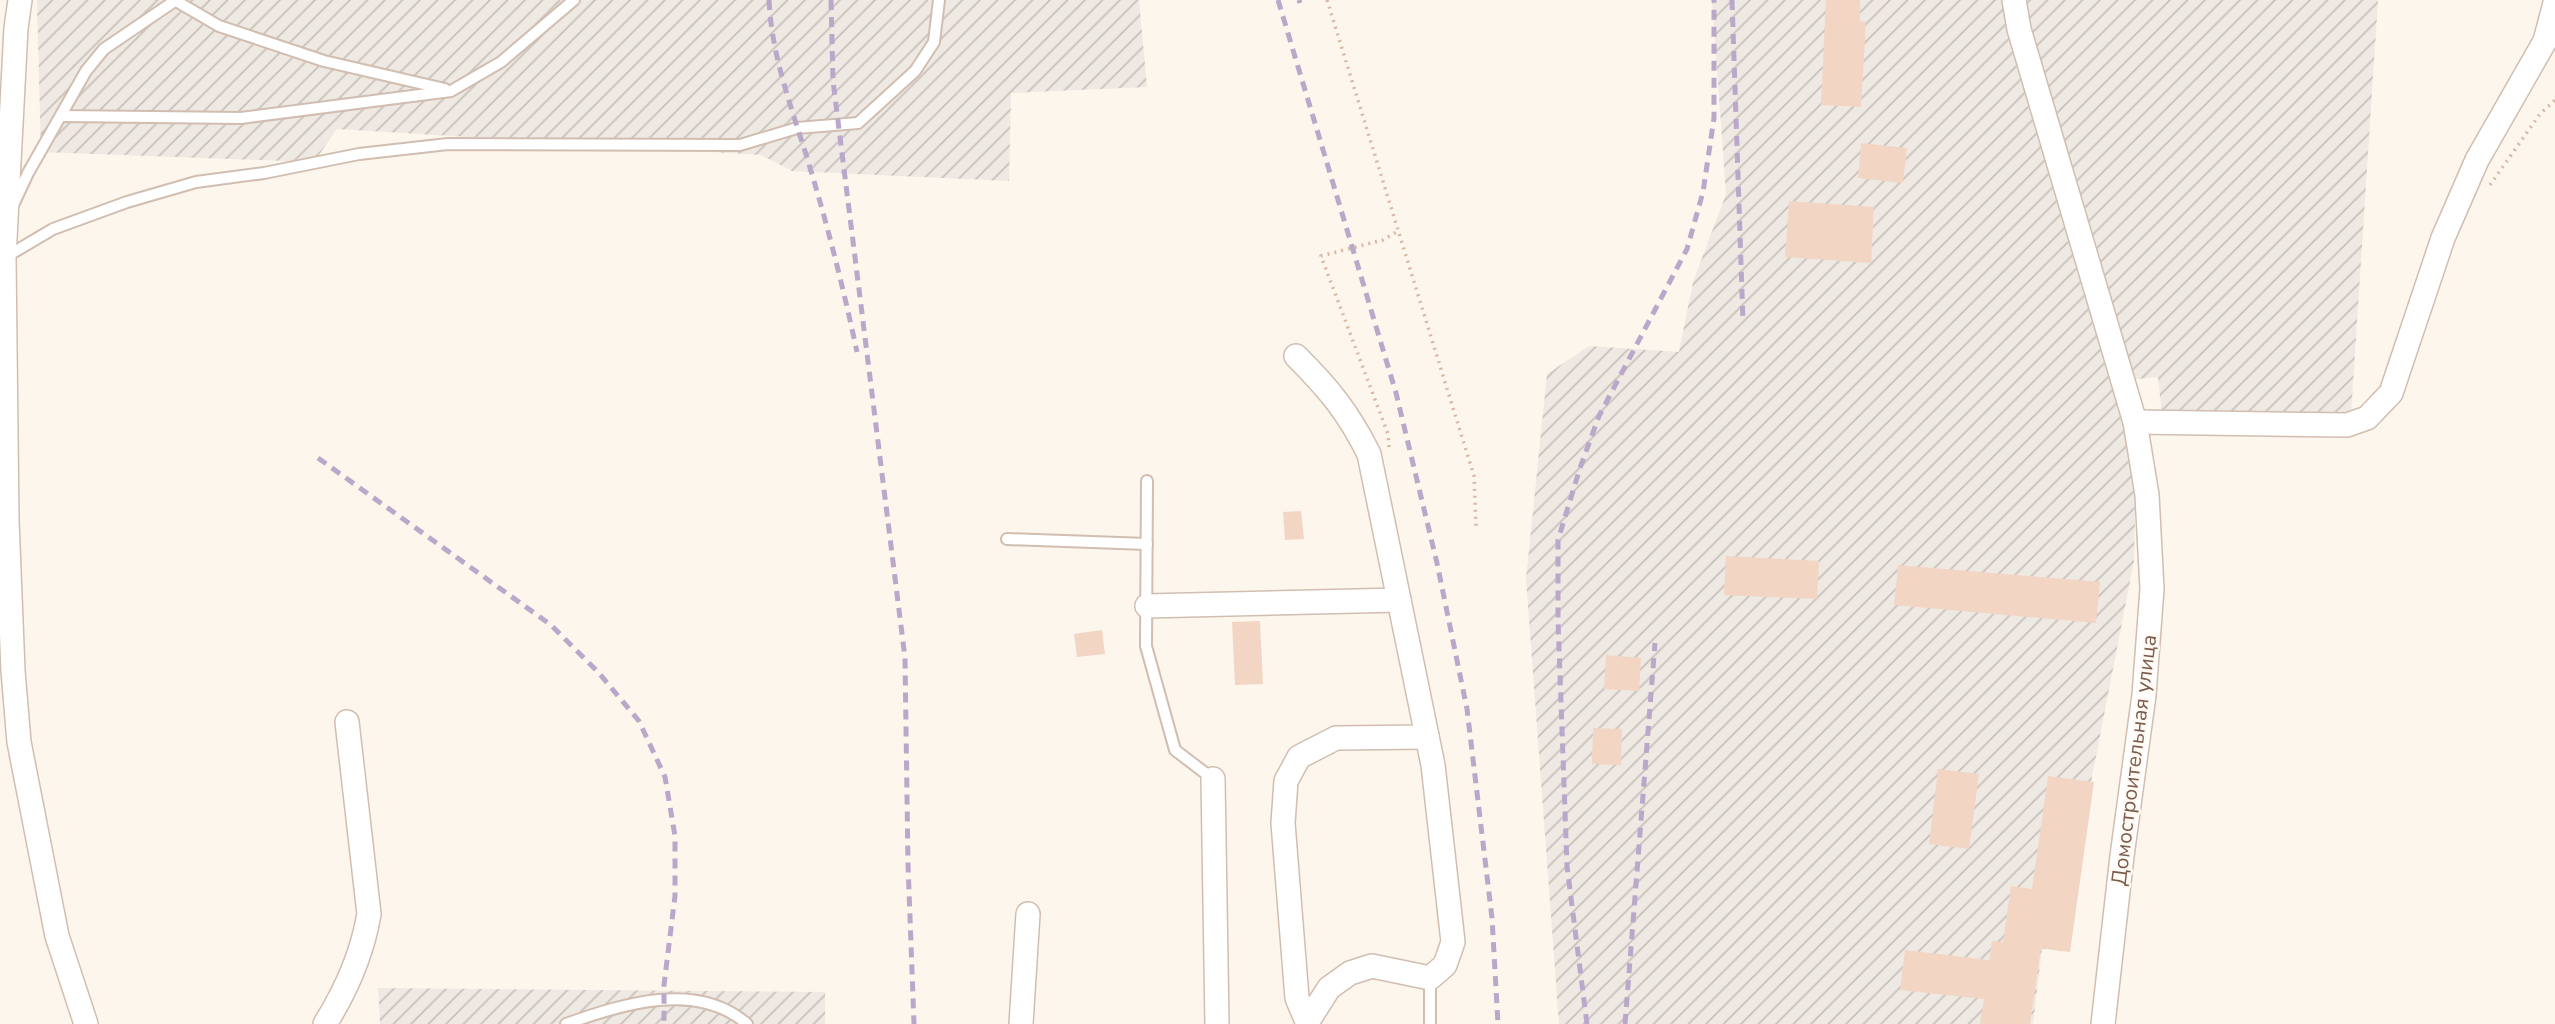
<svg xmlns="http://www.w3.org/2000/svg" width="2555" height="1024" font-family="'Nunito Sans',sans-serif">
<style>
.industrial{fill:url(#industrial-furrows)}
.building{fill:#f3d5c3}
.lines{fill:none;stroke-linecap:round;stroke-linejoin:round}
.service-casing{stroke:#d1beb0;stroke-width:14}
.minor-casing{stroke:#d1beb0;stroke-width:26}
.path{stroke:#d9b8a5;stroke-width:3.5;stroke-dasharray:2 5;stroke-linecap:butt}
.service{stroke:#fff;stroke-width:10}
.minor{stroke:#fff;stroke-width:23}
.rail{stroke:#b9a8c9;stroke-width:5;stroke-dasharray:10 7;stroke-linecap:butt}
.labels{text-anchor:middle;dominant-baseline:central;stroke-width:5;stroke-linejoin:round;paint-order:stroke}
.street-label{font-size:21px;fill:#7a5c4d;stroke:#fffaf3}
</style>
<defs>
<pattern id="industrial-furrows" width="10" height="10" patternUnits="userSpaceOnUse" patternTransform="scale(1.75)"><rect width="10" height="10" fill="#efe9e4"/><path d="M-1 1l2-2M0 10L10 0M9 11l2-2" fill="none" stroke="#c7c0bb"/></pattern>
</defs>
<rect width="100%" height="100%" fill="#fdf6ec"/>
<g class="industrial">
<polygon points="37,0 1139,0 1147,87 1011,93 1009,181 792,171 761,155 337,129 314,162 41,152"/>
<polygon points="1712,0 2378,0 2351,415 2162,416 2158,377 2126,380 2135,510 2134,561 2092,777 2070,952 2042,949 2033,1024 1559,1024 1526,579 1547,374 1589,346 1679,352 1693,282 1726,194"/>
<polygon points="378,988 825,992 825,1024 380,1024"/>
</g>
<g class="building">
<polygon points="1826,0 1860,0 1860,21 1866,22 1861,107 1821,105"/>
<polygon points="1861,143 1907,148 1903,183 1858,178"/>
<polygon points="1789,201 1874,207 1871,263 1785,257"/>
<polygon points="1301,511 1304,539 1285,540 1283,512"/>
<polygon points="1726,556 1819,561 1817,599 1724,595"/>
<polygon points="1898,565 2100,582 2096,623 1894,605"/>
<polygon points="1260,621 1263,684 1235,685 1232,622"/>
<polygon points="1102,630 1105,654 1077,657 1074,634"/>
<polygon points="1606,655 1641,658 1639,691 1604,689"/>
<polygon points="1593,728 1622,729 1621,765 1592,764"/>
<polygon points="1938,769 1979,774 1969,849 1929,844"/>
<polygon points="2048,776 2094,782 2070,952 2041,948 2030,1024 1980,1024 1984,999 1900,990 1905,950 1989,960 1992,941 2003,942 2011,886 2032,889"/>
</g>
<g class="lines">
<g class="service-casing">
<g id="service">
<polyline points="176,1 219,26 324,61 445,89"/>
<polyline points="61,116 241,118 451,91 501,62 574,0"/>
<polyline points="14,203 28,173 86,71 104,49 176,0"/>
<polyline points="4,258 53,229 127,202 196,182 264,173 359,154 448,144 740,145 797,128 858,123 915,71 934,42 939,0"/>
<polyline points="1147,481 1146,646 1175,750 1213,779"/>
<polyline points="1007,539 1147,544"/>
<polyline points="1430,978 1430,1024"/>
<path d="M 566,1024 C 622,1004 697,980 747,1024"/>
</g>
</g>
<g class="minor-casing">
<g id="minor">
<polyline points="20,0 16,28 4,258 7,520 13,671 19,742 57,936 86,1024"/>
<polyline points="2014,0 2019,29 2135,422 2147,495 2152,589 2144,695 2122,856 2103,1024"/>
<path d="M 1296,356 C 1329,389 1348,412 1369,454 L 1433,765 L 1453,942 L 1445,965 L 1430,978 L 1372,966 L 1350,973 L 1329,988 L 1308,1021"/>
<polyline points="2135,422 2347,425 2367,418 2391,393 2443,238 2477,160 2545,41 2555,3"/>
<polyline points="1147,606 1399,600"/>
<polyline points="1213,779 1217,1024"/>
<path d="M 325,1024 C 347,989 362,955 369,914 L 347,722"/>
<polyline points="1021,1024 1028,914"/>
<polyline points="1308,1024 1297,998 1283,823 1286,781 1299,757 1336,738 1427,737"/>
</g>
</g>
<g class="path">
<polyline points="1327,0 1474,476 1476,526"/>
<polyline points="2490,185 2540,114 2555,100"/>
<polyline points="1389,447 1388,434 1321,256 1383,240 1398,231"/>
</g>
<use href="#service" class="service"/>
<use href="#minor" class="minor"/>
<g class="rail">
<path d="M 769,0 C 772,61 794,113 811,171 C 829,231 844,291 857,352"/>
<polyline points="831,0 833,81 905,658 908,864 914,1024"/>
<polyline points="1278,0 1396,393 1437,563 1467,709 1492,918 1498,1024"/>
<polyline points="1299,0 1300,3"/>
<polyline points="1732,0 1743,322"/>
<polyline points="318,458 551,625 598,672 639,721 665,777 675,836 675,896 664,985 664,1024"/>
<polyline points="1587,1024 1567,866 1558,620 1558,540 1580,468 1599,416 1687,249 1703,192 1714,118 1714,0"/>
<polyline points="1625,1024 1655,643"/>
</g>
</g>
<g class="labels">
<g class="street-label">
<text transform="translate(2134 760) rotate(-83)">Домостроительная улица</text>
</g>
</g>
</svg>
